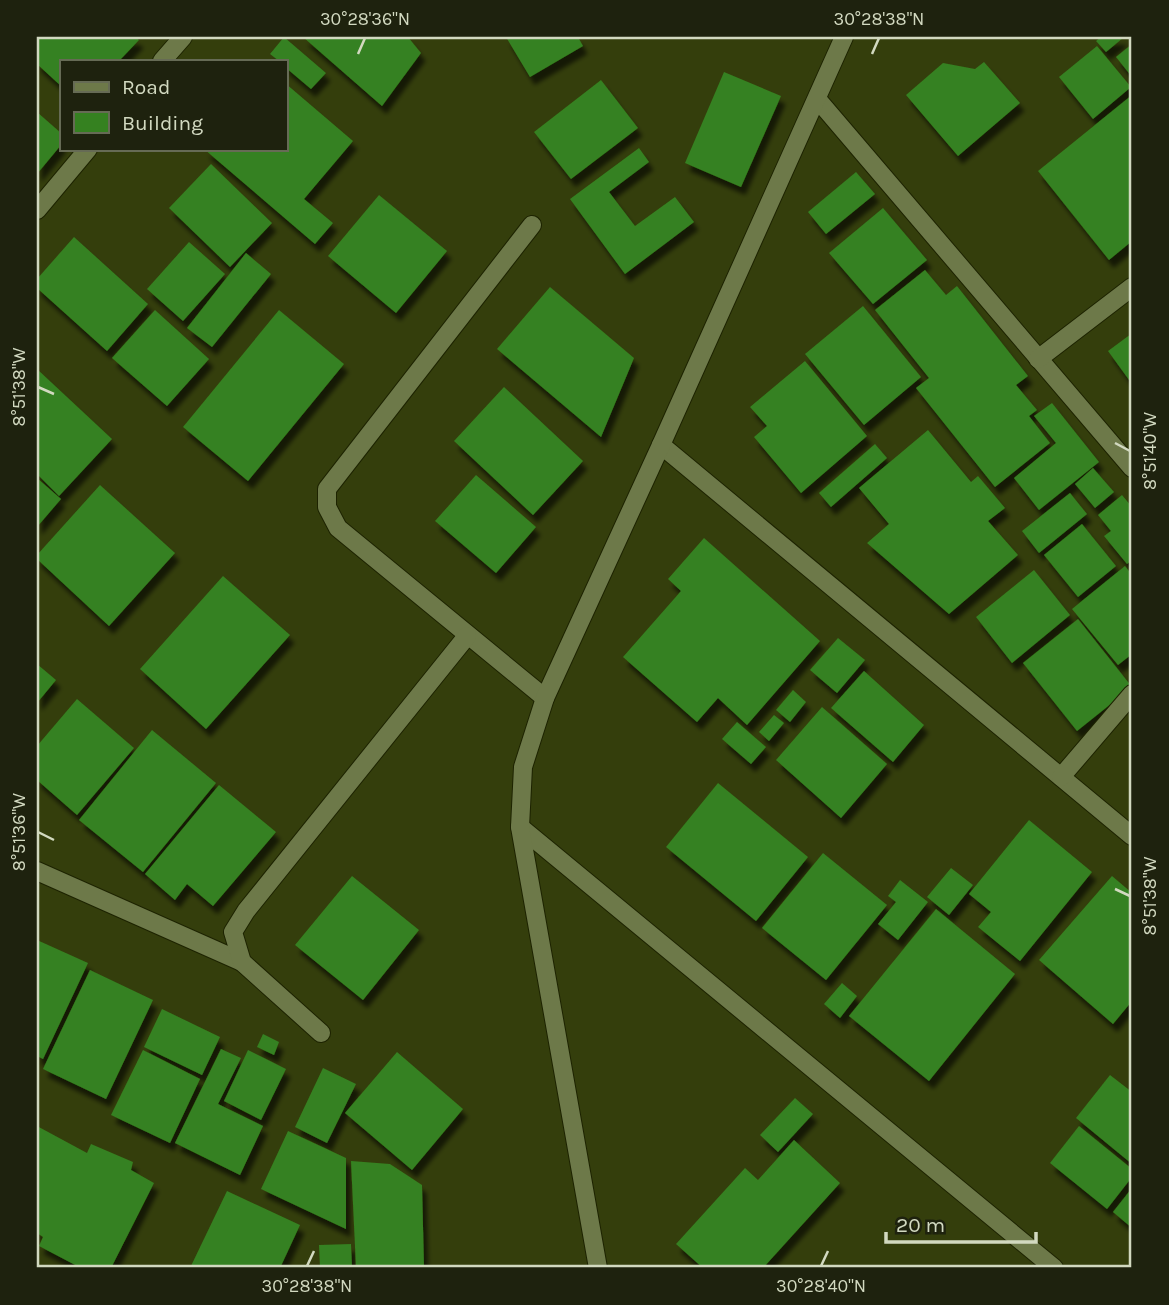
<svg xmlns="http://www.w3.org/2000/svg" width="1169" height="1305" font-family="Karla,sans-serif">
<style>
.building{fill:#358120;filter:url(#shadow)}
.lines{fill:none;stroke-linecap:round;stroke-linejoin:round}
.minor-casing{stroke:#1d2300;stroke-width:20}
.tertiary-casing{stroke:#1d2300;stroke-width:20}
.minor{stroke:#6d7949;stroke-width:18}
.tertiary{stroke:#6d7949;stroke-width:18}
.ticks{fill:none;stroke:#d2d9c0;stroke-width:2.5}
.neatline{fill:none;stroke:#d2d9c0;stroke-width:2.5}
.ticks-label{font-size:18px;text-anchor:middle;fill:#d2d9c0}
</style>
<defs>
<filter id="shadow"><feDropShadow dx="4.5" dy="8" stdDeviation="2" flood-color="#0009"/></filter>
</defs>
<rect width="100%" height="100%" fill="#343e0c"/>
<g class="building">
<polygon points="37,37 135,37 139,40 119,61 61,61 61,86 37,64"/>
<polygon points="284,37 326,73 311,89 285,67 285,61 279,61 270,54"/>
<polygon points="303,37 408,37 421,53 382,106"/>
<polygon points="506,37 578,37 583,46 530,77"/>
<polygon points="1101,37 1121,37 1123,38 1106,52 1096,41"/>
<polygon points="1132,44 1132,77 1116,57"/>
<polygon points="1097,46 1131,87 1093,119 1059,77"/>
<polygon points="984,62 1020,103 958,156 906,95 943,63 975,69"/>
<polygon points="724,72 781,96 741,187 685,163"/>
<polygon points="601,80 638,128 571,179 534,132"/>
<polygon points="285,83 353,141 304,199 333,223 315,244 204,149 285,149"/>
<polygon points="1132,95 1132,241 1109,260 1038,171"/>
<polygon points="37,112 61,133 61,145 37,174"/>
<polygon points="639,148 649,162 609,192 635,226 675,197 694,222 625,274 570,199"/>
<polygon points="211,164 272,223 230,267 169,208"/>
<polygon points="856,172 875,194 826,234 808,212"/>
<polygon points="379,195 447,251 396,313 328,256"/>
<polygon points="883,208 927,260 873,304 829,253"/>
<polygon points="74,237 148,304 107,351 37,288 37,279"/>
<polygon points="189,242 225,274 183,321 147,289"/>
<polygon points="246,253 271,274 212,347 187,328"/>
<polygon points="925,270 946,295 957,286 1028,376 1016,385 1037,410 1029,416 1050,443 995,487 916,388 929,378 875,310"/>
<polygon points="550,287 634,358 601,437 497,349"/>
<polygon points="863,306 921,377 864,425 805,354"/>
<polygon points="155,310 209,359 167,406 112,358"/>
<polygon points="279,310 344,364 248,481 183,427"/>
<polygon points="1131,334 1132,336 1132,384 1108,351"/>
<polygon points="805,361 867,436 801,493 754,437 767,426 750,407"/>
<polygon points="37,369 112,439 59,496 37,474"/>
<polygon points="504,387 583,461 533,515 454,441"/>
<polygon points="1052,403 1099,462 1039,510 1014,478 1056,443 1034,416"/>
<polygon points="928,430 971,482 978,476 1005,508 988,521 1018,555 949,614 867,543 889,524 859,488"/>
<polygon points="875,444 887,458 831,507 819,493"/>
<polygon points="1093,468 1114,492 1095,508 1075,484"/>
<polygon points="476,475 536,527 496,573 435,521"/>
<polygon points="37,478 61,499 37,527"/>
<polygon points="100,485 175,553 109,626 37,559 37,555"/>
<polygon points="1070,493 1087,514 1039,553 1022,531"/>
<polygon points="1122,495 1132,507 1132,560 1127,564 1104,536 1111,531 1098,515"/>
<polygon points="1082,524 1116,566 1078,597 1044,555"/>
<polygon points="704,538 820,641 747,725 718,698 697,722 623,657 681,591 668,579"/>
<polygon points="1125,566 1132,575 1132,654 1118,665 1072,609"/>
<polygon points="1034,570 1070,615 1012,663 976,617"/>
<polygon points="223,576 290,635 206,729 140,669"/>
<polygon points="1078,619 1132,687 1077,731 1023,663"/>
<polygon points="838,638 865,660 837,693 810,670"/>
<polygon points="37,664 56,680 37,703"/>
<polygon points="864,671 924,725 893,762 831,708"/>
<polygon points="793,690 806,702 790,722 776,710"/>
<polygon points="77,699 134,748 77,815 37,780 37,746"/>
<polygon points="822,707 887,764 841,818 776,760"/>
<polygon points="774,715 784,723 769,741 759,732"/>
<polygon points="737,722 766,747 751,764 722,739"/>
<polygon points="152,730 216,783 143,872 79,820"/>
<polygon points="718,783 808,857 756,921 666,847"/>
<polygon points="219,785 276,832 213,906 187,884 175,900 145,874"/>
<polygon points="1029,820 1092,872 1020,961 978,927 991,912 969,894"/>
<polygon points="823,853 887,905 826,980 762,928"/>
<polygon points="951,868 973,885 949,915 927,897"/>
<polygon points="352,876 419,930 363,1000 295,945"/>
<polygon points="1112,876 1132,893 1132,1001 1113,1024 1039,960"/>
<polygon points="900,880 928,902 898,940 878,924 896,902 888,896"/>
<polygon points="936,909 1015,974 929,1081 849,1016"/>
<polygon points="37,940 88,963 43,1059 37,1056"/>
<polygon points="90,970 153,1000 106,1099 43,1069"/>
<polygon points="842,983 857,996 840,1018 824,1004"/>
<polygon points="162,1009 220,1037 202,1075 144,1047"/>
<polygon points="263,1034 279,1042 274,1055 257,1047"/>
<polygon points="221,1049 241,1058 218,1104 263,1126 240,1175 175,1143"/>
<polygon points="143,1050 200,1079 170,1143 111,1115"/>
<polygon points="248,1050 286,1069 261,1120 224,1101"/>
<polygon points="397,1052 463,1109 412,1170 345,1113"/>
<polygon points="323,1068 356,1084 327,1143 295,1127"/>
<polygon points="1110,1075 1132,1092 1132,1164 1076,1118"/>
<polygon points="795,1098 813,1114 778,1152 760,1135"/>
<polygon points="37,1126 87,1153 91,1144 133,1162 131,1170 154,1183 111,1268 81,1268 39,1246 43,1237 37,1233"/>
<polygon points="1079,1126 1132,1169 1132,1177 1107,1209 1050,1163"/>
<polygon points="288,1131 346,1158 346,1229 261,1189"/>
<polygon points="794,1140 840,1183 763,1268 703,1268 676,1244 745,1168 758,1180"/>
<polygon points="351,1161 390,1164 422,1185 424,1268 356,1268"/>
<polygon points="1132,1188 1132,1228 1113,1212"/>
<polygon points="227,1191 300,1225 280,1268 190,1268"/>
<polygon points="351,1244 352,1268 320,1268 319,1245"/>
</g>
<g class="lines">
<g class="minor-casing">
<g id="minor">
<polyline points="162,61 183,37"/>
<polyline points="818,100 1132,468"/>
<polyline points="37,210 88,149"/>
<polyline points="532,225 327,489 327,507 338,528 545,698"/>
<polyline points="1038,359 1132,287"/>
<polyline points="661,445 1132,836"/>
<polyline points="1061,777 1132,694"/>
<polyline points="520,827 1054,1268"/>
<polyline points="37,871 242,962"/>
<polyline points="321,1033 242,962 233,932 246,911 467,636"/>
</g>
</g>
<g class="tertiary-casing">
<polyline id="tertiary" points="598,1268 520,827 523,767 545,698 661,445 844,37"/>
</g>
<use href="#minor" class="minor"/>
<use href="#tertiary" class="tertiary"/>
</g>
<path class="ticks" d="M 358,54 L 365,38M 872,54 L 879,38M 38,387 L 54,394M 1115,443 L 1130,451M 38,832 L 54,840M 1115,889 L 1130,896M 307,1266 L 314,1251M 821,1266 L 828,1251"/>
<rect width="1169" height="1305" fill="none" stroke="#1e220e" stroke-width="77"/>
<rect x="60" y="60" width="228" height="91" fill="#1e220e" stroke="#666b55" stroke-width="2"/>
<rect x="74" y="82" width="35" height="10" fill="#6d7949" stroke="#666b55" stroke-width="2"/>
<text x="122" y="94" font-size="21" fill="#d2d9c0">Road</text>
<rect x="74" y="112" width="35" height="21" fill="#358120" stroke="#666b55" stroke-width="2"/>
<text x="122" y="130" font-size="21" fill="#d2d9c0">Building</text>
<path d="M886 1232v10h150v-10" fill="none" stroke="#d2d9c0" stroke-width="3.5"/>
<text x="896" y="1232" font-size="21" fill="#d2d9c0" stroke="#1e220e" stroke-width="5" paint-order="stroke">20 m</text>
<rect x="38" y="38" width="1092" height="1228" class="neatline"/>
<g class="ticks-label">
<text x="365" y="25">30°28'36"N</text>
<text x="879" y="25">30°28'38"N</text>
<text transform="translate(19 387) rotate(-90)" y="6">8°51'38"W</text>
<text transform="translate(1150 451) rotate(-90)" y="6">8°51'40"W</text>
<text transform="translate(19 832) rotate(-90)" y="6">8°51'36"W</text>
<text transform="translate(1150 896) rotate(-90)" y="6">8°51'38"W</text>
<text x="307" y="1292">30°28'38"N</text>
<text x="821" y="1292">30°28'40"N</text>
</g>
</svg>
